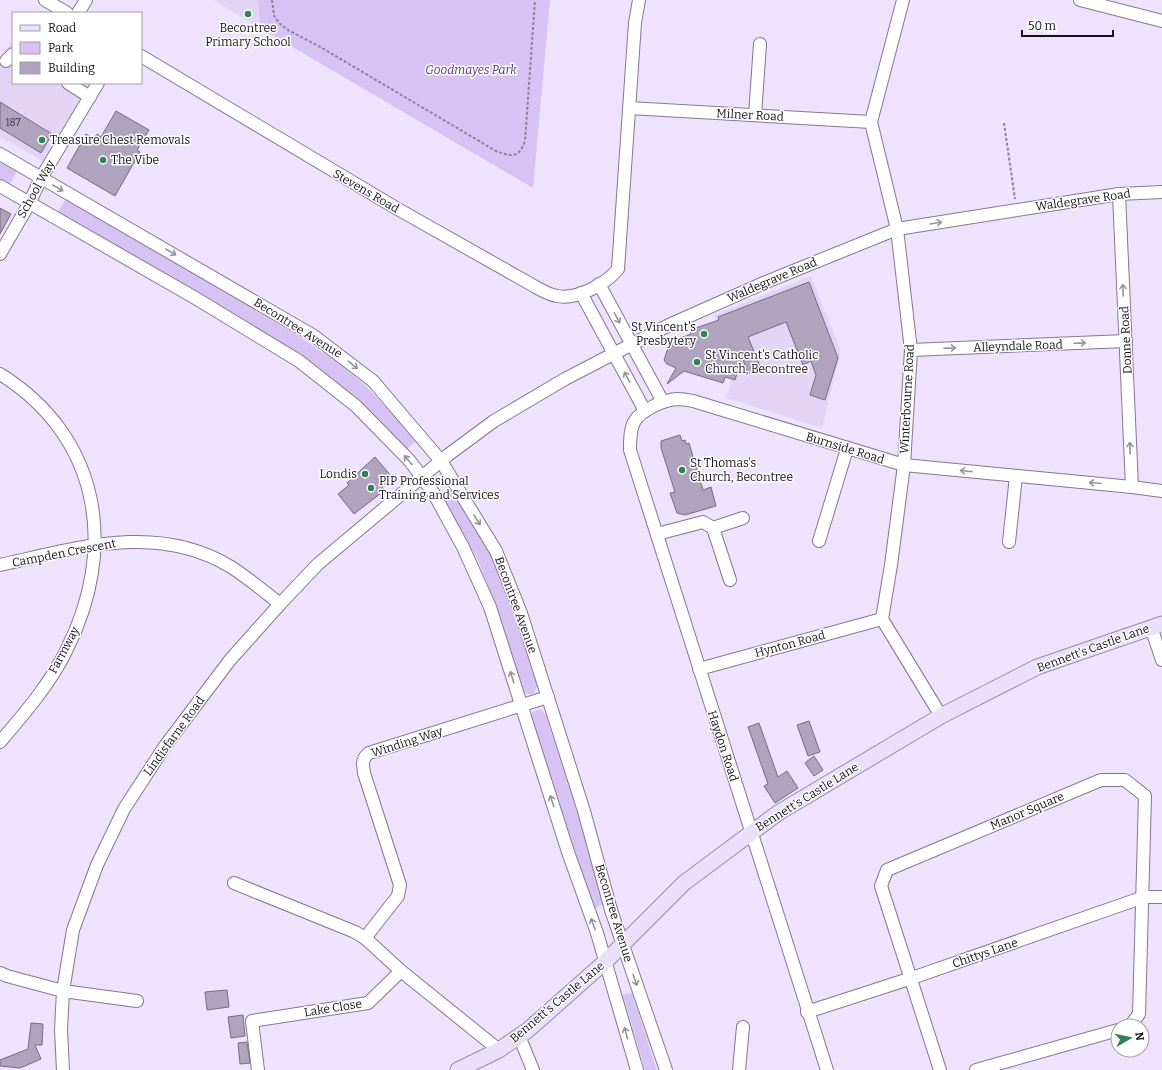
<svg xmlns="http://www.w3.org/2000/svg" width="1162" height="1070" font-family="Bitter,serif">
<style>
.built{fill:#e3d4f6}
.green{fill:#d8c2f4}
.building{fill:#afa3bd;stroke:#756b83}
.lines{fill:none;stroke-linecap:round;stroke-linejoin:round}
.minor-casing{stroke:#837890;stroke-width:14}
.major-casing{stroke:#988ba9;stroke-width:17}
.path{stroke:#8b8396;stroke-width:2;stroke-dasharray:3 2;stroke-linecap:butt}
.minor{stroke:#fff;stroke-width:12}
.major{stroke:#ebe0f9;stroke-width:15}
.oneway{stroke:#969498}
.poi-dot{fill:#318354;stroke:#fff;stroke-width:1.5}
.labels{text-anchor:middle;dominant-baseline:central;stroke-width:3;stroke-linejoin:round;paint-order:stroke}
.number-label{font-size:10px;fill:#3c3644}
.poi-label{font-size:12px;fill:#16121b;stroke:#fff;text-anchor:start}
.park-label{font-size:12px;font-style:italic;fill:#5d3186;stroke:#fff}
.street-label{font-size:12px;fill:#16121b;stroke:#fff}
</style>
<rect width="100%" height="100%" fill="#eee2fd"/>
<g class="built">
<polygon points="213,0 258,0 260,28"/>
<polygon points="10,44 13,45 13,83 78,83 86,88 43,161 0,137 0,62"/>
<polygon points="811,276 841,351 822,428 726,398 736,368 714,315"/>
</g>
<g class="green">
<polygon points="258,0 550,0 533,188 260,28"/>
<polygon points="0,161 17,171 10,184 0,179"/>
<polygon points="66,199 294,333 338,363 365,385 417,440 406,450 362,404 318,367 250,324 57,213"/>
<polygon points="455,490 488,547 503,582 535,679 537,686 534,694 527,694 523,690 494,600 477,558 442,499"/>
<polygon points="541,709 546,715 598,878 603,904 594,909 532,719 532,712"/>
<polygon points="632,993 657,1070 645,1070 623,995"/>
</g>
<g class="building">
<polygon points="0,102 52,134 41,153 0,128"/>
<polygon points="116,111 149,130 137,150 140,152 115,196 67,168 86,134 94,139 97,134 101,137"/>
<polygon points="0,208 11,214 0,234"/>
<polygon points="809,282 838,358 825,400 810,395 816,375 811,361 803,365 786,322 748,337 761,369 748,374 742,357 735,380 725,377 723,383 684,371 667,384 676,368 667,364 664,360 669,345 678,339 691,334 690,330 719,320 718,317"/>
<polygon points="680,435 682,441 685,440 686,444 689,443 703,490 711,487 716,506 685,515 677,513 670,493 675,492 661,448 661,441"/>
<polygon points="375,457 392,477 382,487 385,490 354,514 338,494 349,485 347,483"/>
<polygon points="809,721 820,752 808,756 797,725"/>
<polygon points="759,723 778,777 787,771 798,788 775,803 764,786 768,784 748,727"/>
<polygon points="814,756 823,770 814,776 805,763"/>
<polygon points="227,990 229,1007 207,1010 205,992"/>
<polygon points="243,1015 245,1036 231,1038 228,1017"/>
<polygon points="31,1023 43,1024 42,1045 35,1045 41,1059 20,1068 0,1066 0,1060 28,1049"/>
<polygon points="247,1042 250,1063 240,1064 238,1043"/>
</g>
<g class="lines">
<g class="minor-casing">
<g id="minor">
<polyline points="45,0 67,13"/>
<polyline points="903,0 871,122 897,229 911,350 904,465 891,565 882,619 941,716"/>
<polyline points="1080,0 1162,21"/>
<polyline points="78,13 86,0"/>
<path d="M 141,56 L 396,208 L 534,286 C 541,290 549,295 557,296 C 577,300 606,284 618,269 L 635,23 L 639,0"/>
<polyline points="6,61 13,54"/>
<polyline points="68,83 90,97"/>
<polyline points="629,108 871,122"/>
<polyline points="755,115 760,44"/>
<polyline points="0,154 314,336 373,381 441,461 496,551 521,613 584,811 611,910 666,1070"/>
<polyline points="0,186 197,299 299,361 356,406 409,460 422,477 434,494 463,547 490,607 568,852 597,933 637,1070"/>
<polyline points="1119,194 1132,487"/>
<polyline points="0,254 29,204 41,178 98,83"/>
<polyline points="599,284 663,402"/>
<polyline points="581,293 645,411"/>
<polyline points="911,350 1126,341"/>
<path d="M 0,374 C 101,437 118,549 66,651 C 50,684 24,714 0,742"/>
<polyline points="713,528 743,518"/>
<polyline points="657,534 703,522 713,528 730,580"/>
<polyline points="819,541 847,449"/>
<polyline points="1009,542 1016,476"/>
<path d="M 0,565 C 77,548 158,522 231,567 C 248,578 264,591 280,604"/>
<polyline points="1151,627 1162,660"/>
<polyline points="699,669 882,619"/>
<polyline points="234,883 355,932 365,938 401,971 499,1050"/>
<path d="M 365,938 L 398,896 L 400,885 L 364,773 C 363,765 361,759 369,753 L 548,697"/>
<polyline points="0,973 7,976 63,991 137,1001"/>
<polyline points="807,1012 912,978 1144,897 1162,897"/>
<polyline points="519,1036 533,1070"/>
<polyline points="63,1070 61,1030 63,991 73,930 97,865 124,809 165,746 230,660 280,604 318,564 448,455 494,421 565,379 669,325 766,282 897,229 1119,194 1162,192"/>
<polyline points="258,1070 252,1021 368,1003 401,971"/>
<polyline points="739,1070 743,1027"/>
<path d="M 827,1070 L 630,450 C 630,440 630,430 634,422 C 641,410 663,400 677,399 C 682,399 688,400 693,401 L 904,465 L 1132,487 L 1162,491"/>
<polyline points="940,1070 881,886 887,870 1101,780 1125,780 1145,796 1139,1014 1130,1026"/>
<polyline points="976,1070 1118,1030"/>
</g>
</g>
<g class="major-casing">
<polyline id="major" points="458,1070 499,1050 528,1030 606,961 684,883 778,813 941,716 1037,667 1162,624"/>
</g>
<g class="path">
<path d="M 272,0 L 274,16 L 279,23 L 288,30 L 322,48 L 496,151 C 512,157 519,158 525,141 L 535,0"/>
<polyline points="1004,123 1015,199"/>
</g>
<use href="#minor" class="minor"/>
<use href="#major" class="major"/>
</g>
<defs><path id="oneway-shaft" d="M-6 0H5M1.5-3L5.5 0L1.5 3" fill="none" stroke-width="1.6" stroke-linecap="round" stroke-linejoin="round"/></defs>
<g class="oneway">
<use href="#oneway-shaft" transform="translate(58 188) rotate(30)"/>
<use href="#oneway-shaft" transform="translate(936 223) rotate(-9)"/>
<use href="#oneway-shaft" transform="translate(171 252) rotate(30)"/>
<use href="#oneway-shaft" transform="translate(1123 290) rotate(-92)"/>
<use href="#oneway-shaft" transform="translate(617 318) rotate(62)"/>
<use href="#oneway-shaft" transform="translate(1080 343) rotate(-2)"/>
<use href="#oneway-shaft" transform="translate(950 348) rotate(-2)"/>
<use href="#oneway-shaft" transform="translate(353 365) rotate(39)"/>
<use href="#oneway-shaft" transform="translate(627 377) rotate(-118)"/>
<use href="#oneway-shaft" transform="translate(1130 448) rotate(-92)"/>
<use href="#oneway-shaft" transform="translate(408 460) rotate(-131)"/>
<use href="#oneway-shaft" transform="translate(966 471) rotate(-174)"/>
<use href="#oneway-shaft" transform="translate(1095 483) rotate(-175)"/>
<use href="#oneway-shaft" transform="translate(477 520) rotate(58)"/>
<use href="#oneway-shaft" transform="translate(512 677) rotate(-108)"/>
<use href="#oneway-shaft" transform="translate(552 801) rotate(-108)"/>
<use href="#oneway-shaft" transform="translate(593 924) rotate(-110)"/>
<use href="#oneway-shaft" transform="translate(635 980) rotate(71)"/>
<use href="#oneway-shaft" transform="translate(626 1033) rotate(-105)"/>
</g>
<g class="poi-dot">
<circle cx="248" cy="14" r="4"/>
<circle cx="42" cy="140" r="4"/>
<circle cx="103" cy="160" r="4"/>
<circle cx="704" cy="334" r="4"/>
<circle cx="697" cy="362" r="4"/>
<circle cx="682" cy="470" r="4"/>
<circle cx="365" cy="474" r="4"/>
<circle cx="371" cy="488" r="4"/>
</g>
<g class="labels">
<g class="number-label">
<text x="13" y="123">187</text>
</g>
<g class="poi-label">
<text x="248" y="28" text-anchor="middle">Becontree<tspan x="248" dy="14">Primary School</tspan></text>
<text x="50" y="140">Treasure Chest Removals</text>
<text x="111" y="160">The Vibe</text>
<text x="696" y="327" text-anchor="end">St Vincent's<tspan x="696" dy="14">Presbytery</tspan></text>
<text x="705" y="355">St Vincent's Catholic<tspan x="705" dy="14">Church, Becontree</tspan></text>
<text x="690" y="463">St Thomas's<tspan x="690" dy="14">Church, Becontree</tspan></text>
<text x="357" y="474" text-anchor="end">Londis</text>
<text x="379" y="481">PIP Professional<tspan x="379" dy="14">Training and Services</tspan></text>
</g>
<g class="park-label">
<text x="471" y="70">Goodmayes Park</text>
</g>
<g class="street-label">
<text transform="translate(750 115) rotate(3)">Milner Road</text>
<text transform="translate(36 189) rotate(-61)">School Way</text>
<text transform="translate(366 191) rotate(30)">Stevens Road</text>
<text transform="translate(1083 200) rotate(-8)">Waldegrave Road</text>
<text transform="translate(772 280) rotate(-23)">Waldegrave Road</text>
<text transform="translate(298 328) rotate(32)">Becontree Avenue</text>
<text transform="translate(1126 340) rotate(-93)">Donne Road</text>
<text transform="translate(1018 346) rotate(-2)">Alleyndale Road</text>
<text transform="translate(907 399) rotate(-87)">Winterbourne Road</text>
<text transform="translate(845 448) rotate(17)">Burnside Road</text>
<text transform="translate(64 553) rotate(-11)">Campden Crescent</text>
<text transform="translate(516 605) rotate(70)">Becontree Avenue</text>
<text transform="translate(790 644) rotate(-15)">Hynton Road</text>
<text transform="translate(1093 648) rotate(-20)">Bennett's Castle Lane</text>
<text transform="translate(64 650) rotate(-62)">Farmway</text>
<text transform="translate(174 736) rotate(-54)">Lindisfarne Road</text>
<text transform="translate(407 742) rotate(-18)">Winding Way</text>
<text transform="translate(723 746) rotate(72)">Haydon Road</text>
<text transform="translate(807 797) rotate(-32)">Bennett's Castle Lane</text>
<text transform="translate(1027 811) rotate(-23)">Manor Square</text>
<text transform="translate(614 913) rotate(73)">Becontree Avenue</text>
<text transform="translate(985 953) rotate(-19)">Chittys Lane</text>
<text transform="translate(557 1002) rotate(-40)">Bennett's Castle Lane</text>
<text transform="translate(333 1008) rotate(-9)">Lake Close</text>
</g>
</g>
<rect x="12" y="12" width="130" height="72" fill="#ffffff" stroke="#a2a0a4"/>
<rect x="20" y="25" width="20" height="6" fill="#ebe0f9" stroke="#a2a0a4"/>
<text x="48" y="32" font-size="12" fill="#16121b">Road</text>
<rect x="20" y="42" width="20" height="12" fill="#d8c2f4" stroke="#a2a0a4"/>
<text x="48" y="52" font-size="12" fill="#16121b">Park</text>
<rect x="20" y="62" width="20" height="12" fill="#afa3bd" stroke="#a2a0a4"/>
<text x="48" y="72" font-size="12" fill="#16121b">Building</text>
<g transform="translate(1130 1038) rotate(81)"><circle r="19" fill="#ffffff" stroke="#a2a0a4"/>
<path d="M0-3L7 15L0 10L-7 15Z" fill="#318354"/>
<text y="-6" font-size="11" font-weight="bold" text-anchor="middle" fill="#16121b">N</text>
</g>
<path d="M1022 30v6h91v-6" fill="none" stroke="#16121b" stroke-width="2"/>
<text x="1028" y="30" font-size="12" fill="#16121b" stroke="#ffffff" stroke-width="3" paint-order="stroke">50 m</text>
</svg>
